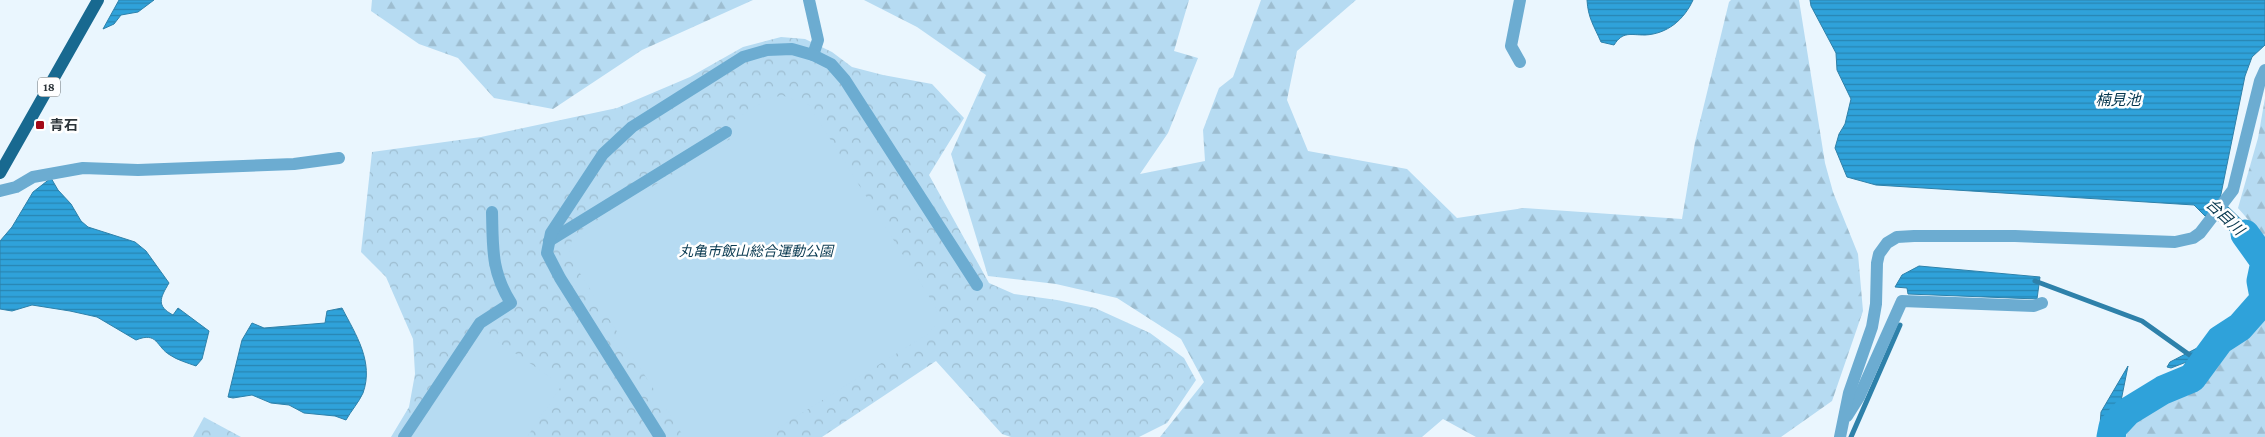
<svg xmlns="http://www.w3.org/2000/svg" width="2265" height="437" font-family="'Crimson Pro','Noto Sans JP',serif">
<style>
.forest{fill:url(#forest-firs)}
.park{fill:url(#park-crowns)}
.pitch{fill:#b6dbf2}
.water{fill:url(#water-rules);stroke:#2e81aa}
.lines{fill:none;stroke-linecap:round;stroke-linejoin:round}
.stream{stroke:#2e81aa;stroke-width:5}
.river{stroke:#2fa2da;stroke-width:29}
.minor{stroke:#6cacd1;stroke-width:12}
.major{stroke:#186990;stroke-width:12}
.poi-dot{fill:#a30918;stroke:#fff;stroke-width:2}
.labels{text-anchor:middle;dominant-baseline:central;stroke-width:5;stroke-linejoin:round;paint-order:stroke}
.shield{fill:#fff;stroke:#6b7174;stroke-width:1}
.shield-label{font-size:12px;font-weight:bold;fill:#2c3439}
.poi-label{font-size:14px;font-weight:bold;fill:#2c3439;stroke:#fff;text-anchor:start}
.park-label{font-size:14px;font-style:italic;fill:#0a3a51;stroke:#fff}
.water-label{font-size:15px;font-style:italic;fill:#06374e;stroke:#fff}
</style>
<defs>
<pattern id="forest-firs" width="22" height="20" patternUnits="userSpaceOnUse" patternTransform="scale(1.25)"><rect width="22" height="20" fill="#b6dbf2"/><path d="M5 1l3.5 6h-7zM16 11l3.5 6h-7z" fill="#9dbdd0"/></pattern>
<pattern id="park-crowns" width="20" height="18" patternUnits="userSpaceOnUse" patternTransform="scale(1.25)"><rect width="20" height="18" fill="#b6dbf2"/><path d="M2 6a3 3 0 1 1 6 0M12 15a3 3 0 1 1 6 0" fill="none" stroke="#9dbdd0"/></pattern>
<pattern id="water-rules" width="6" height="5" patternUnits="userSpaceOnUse" patternTransform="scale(1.25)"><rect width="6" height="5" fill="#2fa2da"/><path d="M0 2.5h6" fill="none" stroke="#2885b2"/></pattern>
</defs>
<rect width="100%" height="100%" fill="#eaf6fe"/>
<g class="forest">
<polygon points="372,0 753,0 642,50 553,109 494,98 458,58 419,44 371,11"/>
<polygon points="864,0 1189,0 1174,51 1198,58 1168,133 1140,174 1205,161 1203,130 1219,88 1233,77 1261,0 1356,0 1297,51 1287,100 1308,151 1407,169 1457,218 1524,208 1682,219 1695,142 1729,2 1731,0 1799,0 1825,163 1833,192 1858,254 1863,311 1832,401 1781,437 1476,437 1443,419 1422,437 1160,437 1204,382 1181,339 1117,298 1056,284 988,276 951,154 986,75 917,27"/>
<polygon points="2265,98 2265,239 2238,208 2258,138"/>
<polygon points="2265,306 2265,437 2126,437 2132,420 2156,403 2190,383 2217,363"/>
</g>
<g class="park">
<polygon points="781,37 805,39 832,52 852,67 883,75 932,84 964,118 929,175 989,283 1014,294 1057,300 1095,308 1150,333 1184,358 1196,380 1167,423 1139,437 1011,437 1002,434 936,361 822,437 391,437 409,407 415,374 413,339 386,277 361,252 372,152 481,137 617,108 690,77 743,47"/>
<polygon points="204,417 241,437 193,437"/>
</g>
<g class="pitch">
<path d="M 784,96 L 809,105 L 815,115 L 935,306 C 940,318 937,324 929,333 L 764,437 L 684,437 L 571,259 C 568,245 571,237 583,229 L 730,139 L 722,127 L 771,97 Z"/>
<polygon points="482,331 562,385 527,437 411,437"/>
</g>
<g class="water">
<polygon points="119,0 154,0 138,12 121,15 114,24 103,29"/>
<path d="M 1587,0 L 1693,0 C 1684,20 1667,34 1645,35 C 1630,35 1623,31 1614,45 L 1601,42 C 1594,26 1588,18 1587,0 Z"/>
<polygon points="1810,0 2265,0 2265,45 2252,57 2245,76 2220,199 2265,243 2265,266 2261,265 2246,245 2219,221 2206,217 2194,205 1876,185 1847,177 1835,148 1839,134 1845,124 1851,99 1837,70 1836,53 1811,6"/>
<path d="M 51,178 L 58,190 L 71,204 L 81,221 L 88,227 L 135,242 L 146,251 L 169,283 C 160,298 156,306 173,315 L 178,308 L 209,331 L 202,359 L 196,366 C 188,363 177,360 170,355 C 156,347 158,331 136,340 L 97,317 L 70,311 L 32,305 L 12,311 L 0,309 L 0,241 L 12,227 L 33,192 Z"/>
<polygon points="1919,266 2040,277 2037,299 1908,294 1907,288 1895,287 1902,275"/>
<path d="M 342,308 C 356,335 374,362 363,393 C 359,402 351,411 346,420 L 335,416 L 304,413 L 289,405 L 271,403 L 252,395 L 233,398 L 228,397 L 242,340 L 252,323 L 264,328 L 325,323 L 327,311 Z"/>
<polygon points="2226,323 2237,327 2240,331 2217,360 2210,362 2202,356 2171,368 2167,367 2170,362 2203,345 2213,333 2217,333"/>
<path d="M 2128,366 L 2120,406 L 2123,408 L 2163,385 L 2182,381 L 2183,384 C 2160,398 2128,407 2123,437 L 2099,437 L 2101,412 Z"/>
</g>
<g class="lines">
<g class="stream">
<polyline points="2035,281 2142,321 2191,356"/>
<polyline points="1851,437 1900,325"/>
</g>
<polyline class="river" points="2111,437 2113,427 2127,412 2163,390 2192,378 2220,340 2240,327 2262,302 2264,297 2261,281 2265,262 2245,234"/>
<g class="minor">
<polyline points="809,0 818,40 813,55"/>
<polyline points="1520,0 1511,46 1520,62"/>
<polyline points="0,191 16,187 33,177 83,168 138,170 294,164 339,158"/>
<polyline points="549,241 726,132"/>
<polyline points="1847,416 1859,397 1902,301 2034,306 2042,303"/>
<path d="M 404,437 L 480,323 L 511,303 C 491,271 493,248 492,212"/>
<polyline points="660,437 560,278 547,253 551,233 603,154 632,127 743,57 767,50 792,49 813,55 831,64 845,80 977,285"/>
<polyline points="1840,437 1849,393 1872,327 1876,304 1877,263 1879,254 1887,243 1897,237 1914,236 2015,236 2175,242 2193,238 2200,233 2233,190 2260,81 2265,70"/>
</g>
<polyline class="major" points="0,173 98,0"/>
</g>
<rect class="poi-dot" x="35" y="120" width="10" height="10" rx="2.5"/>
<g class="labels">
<rect class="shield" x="38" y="77.5" width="22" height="19" rx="4"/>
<g class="shield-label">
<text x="49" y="87">18</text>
</g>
<g class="poi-label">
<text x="50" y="125">青石</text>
</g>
<g class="park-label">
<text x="756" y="251">丸亀市飯山総合運動公園</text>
</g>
<g class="water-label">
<text x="2118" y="100">楠見池</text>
<text transform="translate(2225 217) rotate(43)">台目川</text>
</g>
</g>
</svg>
